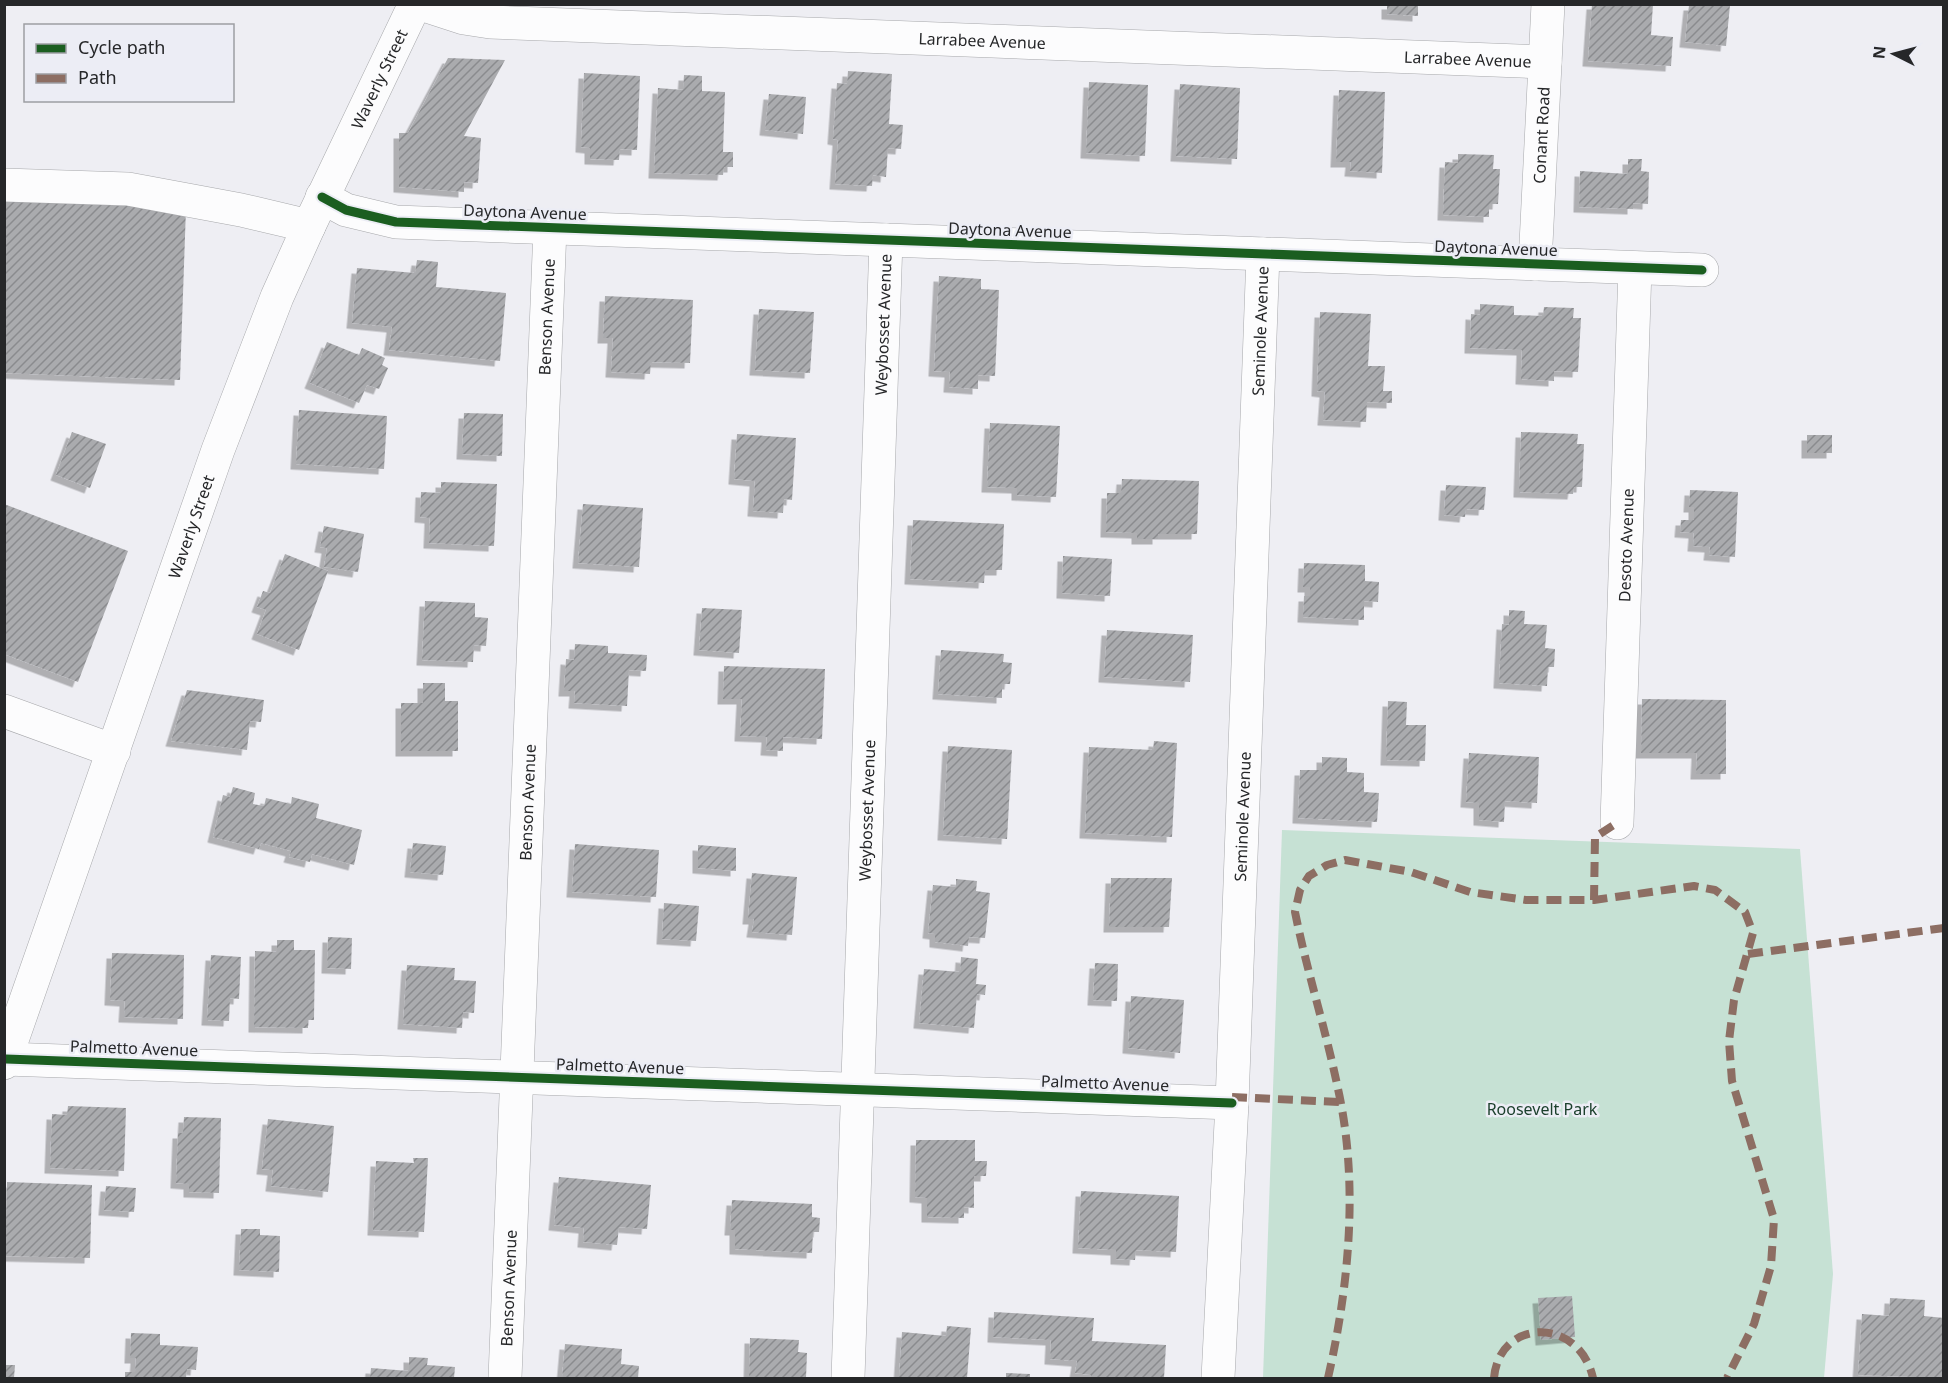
<svg xmlns="http://www.w3.org/2000/svg" width="1948" height="1383" font-family="'Noto Sans',sans-serif">
<style>
.park{fill:#c6e1d4}
.building{fill:url(#building-hatch);filter:url(#shadow)}
.lines{fill:none;stroke-linecap:round;stroke-linejoin:round}
.minor-casing{stroke:#a7a8ab;stroke-width:34}
.major-casing{stroke:#a7a8ab;stroke-width:34}
.minor{stroke:#fcfcfd;stroke-width:33}
.major{stroke:#fcfcfd;stroke-width:33}
.quiet{stroke:#8d6e63;stroke-width:8;stroke-dasharray:15 8;stroke-linecap:butt}
.cycleway-casing{stroke:#ecedf5;stroke-width:13}
.cycleway{stroke:#1b5e20;stroke-width:9}
.labels{text-anchor:middle;dominant-baseline:central;stroke-width:5;stroke-linejoin:round;paint-order:stroke}
.street-label{font-size:16px;fill:#262729;stroke:#ecedf5}
.park-label{font-size:16px;fill:#1c402d;stroke:#ecedf5}
</style>
<defs>
<pattern id="building-hatch" width="6" height="6" patternUnits="userSpaceOnUse" patternTransform="scale(1.5)"><rect width="6" height="6" fill="#aaabae"/><path d="M-1 1l2-2M0 6l6-6M5 7l2-2" fill="none" stroke="#8a8b8e"/></pattern>
<filter id="shadow"><feDropShadow dx="-5.5" dy="5.5" stdDeviation="0" flood-color="#0004"/></filter>
</defs>
<rect width="100%" height="100%" fill="#eeeef3"/>
<polygon class="park" points="1282,830 1800,849 1833,1274 1824,1378 1263,1378"/>
<g class="building">
<polygon points="1387,4 1418,4 1418,16 1387,14"/>
<polygon points="1592,4 1653,4 1651,35 1673,37 1671,66 1588,61"/>
<polygon points="1689,5 1730,5 1726,46 1685,42"/>
<polygon points="448,58 505,60 464,136 481,138 478,183 464,182 464,192 399,187 399,133 408,133"/>
<polygon points="848,71 892,74 889,124 903,125 901,149 888,148 886,177 873,175 872,186 835,184 838,140 833,139 837,83 847,84"/>
<polygon points="584,73 640,76 637,150 620,149 619,160 590,159 590,148 581,147"/>
<polygon points="684,75 702,76 702,91 725,92 723,152 733,152 733,167 724,167 723,175 654,173 658,88 683,90"/>
<polygon points="1089,82 1148,85 1145,156 1086,153"/>
<polygon points="1180,84 1240,88 1237,159 1176,156"/>
<polygon points="1339,90 1385,92 1382,173 1350,171 1351,162 1336,162"/>
<polygon points="769,94 806,97 803,134 765,130"/>
<polygon points="1458,154 1494,155 1493,169 1500,169 1498,204 1489,204 1489,217 1443,215 1445,162 1458,163"/>
<polygon points="1628,159 1642,159 1641,171 1649,172 1648,204 1633,203 1633,209 1579,207 1580,171 1628,174"/>
<polygon points="4,201 186,208 180,380 4,373"/>
<polygon points="417,260 438,262 436,287 506,293 500,361 389,350 392,327 352,323 357,268 415,273"/>
<polygon points="939,276 981,279 981,289 999,290 995,376 978,375 978,389 949,387 950,372 934,371"/>
<polygon points="605,296 693,300 690,363 651,362 650,374 611,372 613,338 603,338"/>
<polygon points="1480,304 1514,306 1514,315 1543,316 1544,307 1574,308 1573,318 1581,318 1578,372 1554,371 1554,381 1521,379 1522,350 1470,348 1471,314 1480,315"/>
<polygon points="759,309 814,312 810,373 755,370"/>
<polygon points="1320,312 1371,314 1368,366 1385,366 1383,391 1392,391 1392,403 1367,402 1366,422 1323,420 1325,392 1317,391"/>
<polygon points="327,342 359,355 362,348 385,358 382,365 388,368 379,389 367,385 359,403 310,383"/>
<polygon points="299,410 387,416 384,469 296,464"/>
<polygon points="464,413 503,414 502,456 462,454"/>
<polygon points="990,423 1060,426 1056,497 1017,495 1017,488 987,487"/>
<polygon points="72,432 106,444 90,488 56,475"/>
<polygon points="1521,432 1578,434 1577,444 1584,444 1582,487 1574,487 1573,494 1519,492"/>
<polygon points="737,434 796,438 792,500 784,499 783,513 753,511 755,481 734,479"/>
<rect x="1807" y="435" width="25" height="18"/>
<polygon points="1122,479 1199,481 1197,534 1158,534 1158,539 1137,539 1137,533 1106,532 1107,493 1121,493"/>
<polygon points="441,482 497,484 494,546 429,543 430,518 420,517 421,492 441,493"/>
<polygon points="1446,485 1486,487 1484,510 1466,509 1465,517 1444,515"/>
<polygon points="1690,490 1738,492 1735,557 1709,555 1710,547 1693,546 1694,533 1680,532 1681,520 1694,520 1694,507 1689,507"/>
<polygon points="4,504 128,551 78,682 4,654"/>
<polygon points="583,504 643,508 639,567 578,563"/>
<polygon points="913,520 1004,524 1002,570 985,570 984,583 910,579"/>
<polygon points="324,526 364,534 358,572 324,567 327,548 320,547"/>
<polygon points="285,554 328,571 299,650 257,634 266,610 257,607 263,591 270,593"/>
<polygon points="1063,556 1112,559 1110,596 1062,593"/>
<polygon points="1304,563 1365,565 1365,581 1379,582 1378,602 1364,601 1364,620 1303,617 1304,596 1310,596 1310,587 1303,587"/>
<polygon points="425,601 475,603 475,617 488,618 486,646 474,645 473,662 422,660"/>
<polygon points="702,608 742,610 739,653 699,650"/>
<polygon points="1509,610 1525,611 1524,624 1547,625 1545,648 1555,649 1554,667 1548,667 1547,686 1499,683 1502,624 1509,625"/>
<polygon points="1107,630 1193,635 1190,682 1104,677"/>
<polygon points="575,644 608,646 608,653 647,655 646,671 629,670 627,706 574,703 575,691 564,691 566,659 574,660"/>
<polygon points="941,650 1004,654 1003,662 1012,663 1010,684 1002,684 1002,698 938,694"/>
<polygon points="724,666 825,669 822,739 783,737 783,751 766,750 767,737 740,736 742,699 723,699"/>
<polygon points="423,683 445,683 445,701 458,701 458,751 401,751 401,703 423,703"/>
<polygon points="187,690 264,700 261,722 250,721 247,750 171,741"/>
<polygon points="1642,699 1726,700 1726,774 1696,774 1697,753 1641,753"/>
<polygon points="1388,701 1407,702 1406,725 1426,725 1425,761 1386,760"/>
<polygon points="1154,741 1177,743 1172,837 1085,833 1089,747 1153,750"/>
<polygon points="948,746 1012,750 1007,839 943,835"/>
<polygon points="1469,753 1539,757 1537,803 1505,801 1504,822 1479,820 1479,803 1466,802"/>
<polygon points="1322,757 1347,758 1347,772 1364,773 1364,792 1379,793 1377,822 1298,818 1300,770 1322,770"/>
<polygon points="233,787 255,793 253,804 264,806 266,798 291,804 292,797 319,804 316,818 362,830 354,865 312,854 310,862 289,857 291,851 261,843 259,849 213,837 223,795 230,797"/>
<polygon points="413,843 446,846 443,875 410,872"/>
<polygon points="575,844 659,850 656,897 572,892"/>
<polygon points="698,845 736,848 736,871 698,868"/>
<polygon points="752,873 797,877 792,935 752,932 754,919 748,919"/>
<polygon points="1111,878 1172,878 1169,927 1109,927"/>
<polygon points="956,879 977,881 976,891 990,893 985,938 969,937 968,946 935,942 935,934 928,933 933,885 956,887"/>
<polygon points="664,903 699,906 696,941 662,939"/>
<polygon points="328,937 352,938 351,969 327,968"/>
<polygon points="277,940 294,940 294,950 315,950 314,1020 308,1020 308,1028 254,1027 255,951 277,952"/>
<polygon points="112,953 184,955 183,1019 124,1017 125,1001 110,1000"/>
<polygon points="211,955 241,957 239,999 230,998 229,1021 207,1020"/>
<polygon points="961,957 978,959 976,984 986,985 985,995 977,994 974,1028 919,1023 924,969 960,972"/>
<polygon points="1095,963 1118,964 1117,1001 1093,1000"/>
<polygon points="407,965 455,968 454,980 476,981 474,1013 463,1012 462,1028 403,1024"/>
<polygon points="1131,996 1184,1000 1180,1053 1128,1048"/>
<polygon points="68,1106 126,1108 124,1171 50,1168 52,1114 67,1115"/>
<polygon points="184,1117 221,1118 219,1193 189,1192 189,1184 176,1183 178,1133 183,1133"/>
<polygon points="268,1119 334,1126 328,1192 271,1186 273,1170 262,1169"/>
<polygon points="916,1140 975,1140 975,1161 987,1161 986,1176 974,1176 974,1208 964,1207 964,1218 927,1217 927,1198 915,1197"/>
<polygon points="413,1158 428,1158 424,1232 373,1230 376,1161 414,1163"/>
<polygon points="559,1177 651,1185 647,1229 619,1227 617,1245 583,1242 584,1228 554,1225"/>
<polygon points="7,1182 92,1185 90,1258 5,1256"/>
<polygon points="106,1186 136,1188 134,1212 104,1210"/>
<polygon points="1081,1191 1179,1196 1176,1252 1136,1250 1135,1260 1116,1259 1116,1250 1078,1248"/>
<polygon points="732,1200 812,1204 812,1217 820,1218 819,1232 813,1232 812,1253 735,1249 735,1230 730,1230"/>
<polygon points="241,1229 260,1229 260,1235 280,1236 279,1272 239,1270"/>
<polygon points="1572,1296 1575,1337 1541,1340 1538,1298"/>
<polygon points="1890,1298 1925,1300 1924,1316 1944,1318 1944,1378 1858,1375 1862,1314 1889,1316"/>
<polygon points="994,1312 1094,1318 1092,1341 1166,1345 1164,1378 1091,1378 1091,1375 1075,1373 1077,1361 1050,1359 1051,1340 993,1337"/>
<polygon points="947,1326 971,1328 967,1378 899,1378 902,1332 946,1336"/>
<polygon points="131,1333 160,1334 160,1345 198,1347 196,1370 187,1369 186,1378 125,1378 125,1372 135,1372 136,1358 130,1358"/>
<polygon points="750,1338 799,1340 798,1352 807,1353 806,1378 749,1378"/>
<polygon points="565,1344 622,1349 621,1364 639,1366 638,1378 562,1378"/>
<polygon points="409,1357 428,1358 427,1365 455,1367 454,1378 370,1378 371,1368 409,1371"/>
<polygon points="4,1365 15,1365 14,1378 4,1378"/>
<polygon points="1006,1373 1030,1374 1030,1378 1006,1378"/>
</g>
<g class="lines">
<g class="minor-casing">
<g id="minor">
<path id="s1" d="M 421,4 L 464,18 L 490,22 L 1545,62"/>
<polyline points="4,185 128,189 241,210 309,226"/>
<polyline points="322,197 346,210 396,222 1702,270"/>
<path id="s2" d="M 1535,264 L 1548,4"/>
<polyline points="4,711 114,751"/>
<path id="s3" d="M 1617,823 L 1635,268"/>
<polyline points="6,1059 1232,1103"/>
<path id="s4" d="M 505,1378 L 550,228"/>
<path id="s5" d="M 848,1378 L 886,240"/>
<path id="s6" d="M 1218,1378 L 1232,1103 L 1263,254"/>
</g>
</g>
<g class="major-casing">
<g id="major">
<path id="s7" d="M 4,1063 L 218,450 L 277,297 L 309,226 L 415,4"/>
</g>
</g>
<use href="#minor" class="minor"/>
<use href="#major" class="major"/>
<g class="quiet">
<polyline points="1594,900 1595,837 1617,823"/>
<polyline points="1748,954 1944,928"/>
<polyline points="1232,1097 1340,1102"/>
<path d="M 1328,1378 C 1349,1286 1359,1183 1338,1089 C 1326,1030 1307,972 1295,912 L 1300,890 L 1309,876 L 1327,865 L 1345,860 L 1411,872 L 1470,892 L 1526,900 L 1594,900 L 1694,886 L 1715,890 L 1745,912 L 1753,933 L 1734,1000 L 1729,1041 L 1732,1081 L 1774,1219 L 1771,1266 L 1754,1324 L 1727,1378"/>
<path d="M 1494,1378 C 1499,1318 1579,1316 1593,1378"/>
</g>
<g class="cycleway-casing">
<g id="cycleway">
<polyline points="322,197 346,210 396,222 1702,270"/>
<polyline points="6,1059 1232,1103"/>
</g>
</g>
<use href="#cycleway" class="cycleway"/>
</g>
<g class="labels">
<g class="street-label">
<text stroke="none"><textPath href="#s1" startOffset="564">Larrabee Avenue</textPath></text>
<text stroke="none"><textPath href="#s1" startOffset="1050">Larrabee Avenue</textPath></text>
<text stroke="none"><textPath href="#s7" startOffset="1054">Waverly Street</textPath></text>
<text stroke="none"><textPath href="#s2" startOffset="129">Conant Road</textPath></text>
<text transform="translate(525 212) rotate(2)">Daytona Avenue</text>
<text transform="translate(1010 230) rotate(2)">Daytona Avenue</text>
<text transform="translate(1496 248) rotate(2)">Daytona Avenue</text>
<text stroke="none"><textPath href="#s4" startOffset="1062">Benson Avenue</textPath></text>
<text stroke="none"><textPath href="#s5" startOffset="1054">Weybosset Avenue</textPath></text>
<text stroke="none"><textPath href="#s6" startOffset="1048">Seminole Avenue</textPath></text>
<text stroke="none"><textPath href="#s7" startOffset="568">Waverly Street</textPath></text>
<text stroke="none"><textPath href="#s3" startOffset="278">Desoto Avenue</textPath></text>
<text stroke="none"><textPath href="#s4" startOffset="576">Benson Avenue</textPath></text>
<text stroke="none"><textPath href="#s5" startOffset="568">Weybosset Avenue</textPath></text>
<text stroke="none"><textPath href="#s6" startOffset="562">Seminole Avenue</textPath></text>
<text transform="translate(134 1048) rotate(2)">Palmetto Avenue</text>
<text transform="translate(620 1066) rotate(2)">Palmetto Avenue</text>
<text transform="translate(1105 1083) rotate(2)">Palmetto Avenue</text>
<text stroke="none"><textPath href="#s4" startOffset="90">Benson Avenue</textPath></text>
</g>
<g class="park-label">
<text x="1542" y="1109">Roosevelt Park</text>
</g>
</g>
<rect width="1948" height="1383" fill="none" stroke="#262729" stroke-width="12"/>
<rect x="24" y="24" width="210" height="78" fill="#ecedf5" stroke="#9d9ea3" stroke-width="1.5"/>
<rect x="36" y="44" width="30" height="9" fill="#1b5e20" stroke="#9d9ea3" stroke-width="1.5"/>
<text x="78" y="54" font-size="18" fill="#262729">Cycle path</text>
<rect x="36" y="74" width="30" height="9" fill="#8d6e63" stroke="#9d9ea3" stroke-width="1.5"/>
<text x="78" y="84" font-size="18" fill="#262729">Path</text>
<g transform="translate(1894 54) rotate(276)" stroke="#ecedf5" stroke-width="4.5" paint-order="stroke">
<path d="M0-4.5L10 22L0 15L-10 22Z" fill="#262729"/>
<text y="-9" font-size="16" font-weight="bold" text-anchor="middle" fill="#262729">N</text>
</g>
</svg>
